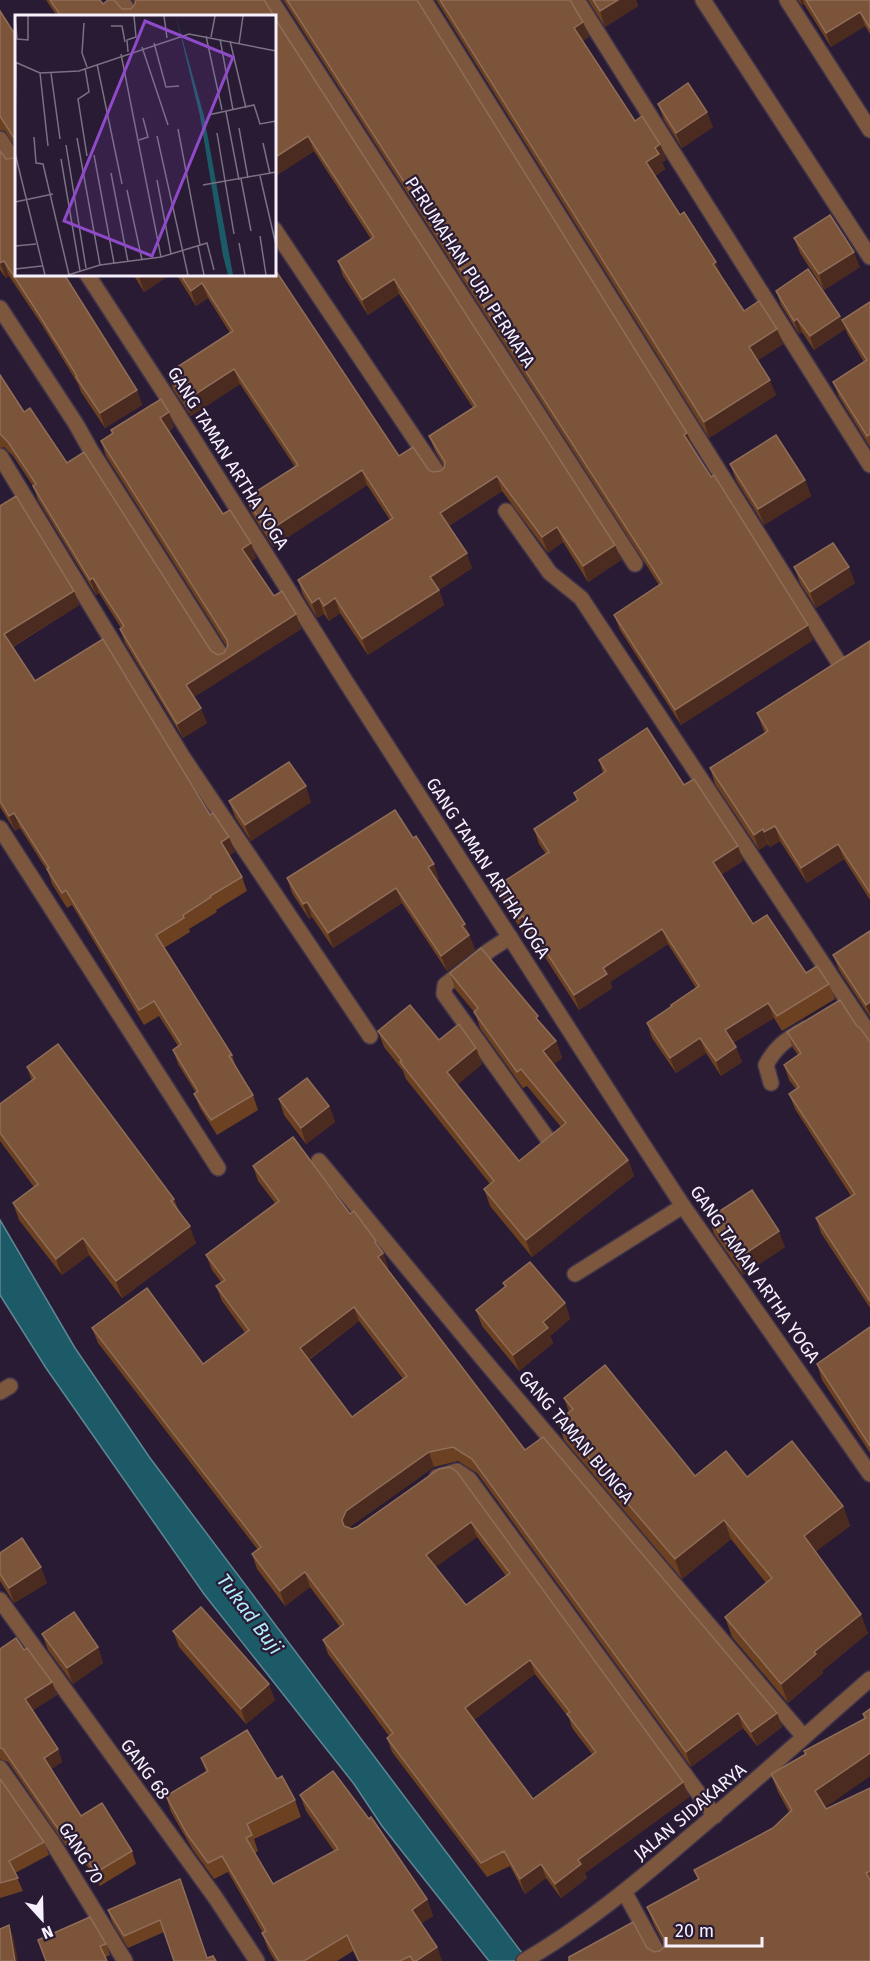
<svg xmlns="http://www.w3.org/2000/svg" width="870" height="1961" font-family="'Fira Sans',sans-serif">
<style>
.water{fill:#1c5a67;stroke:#5e8794;stroke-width:1.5}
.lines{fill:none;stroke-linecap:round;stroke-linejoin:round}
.minor-casing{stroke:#41354b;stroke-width:18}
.minor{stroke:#7d573d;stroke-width:15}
.wall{fill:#6c4122;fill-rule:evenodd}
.shaded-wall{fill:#4b2a1f}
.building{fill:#7b5439;stroke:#8f6d58;stroke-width:1.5;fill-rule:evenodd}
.labels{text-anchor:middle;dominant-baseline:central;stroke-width:4.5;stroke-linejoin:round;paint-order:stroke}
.street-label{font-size:18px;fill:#f7f1fe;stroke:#281b33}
.water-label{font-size:20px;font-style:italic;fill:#b0effe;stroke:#281b33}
.inset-road{fill:none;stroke:#7b7184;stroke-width:1.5}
.view{fill:#8e4ac8;fill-opacity:0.15;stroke:#8e4ac8;stroke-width:3}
.inset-edge{fill:none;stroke:#f7f1fe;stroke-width:3}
</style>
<rect width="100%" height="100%" fill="#281b33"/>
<polygon class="water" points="0,1220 75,1348 150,1458 528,1961 489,1961 382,1826 354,1784 204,1594 46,1368 0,1295"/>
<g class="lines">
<g class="minor-casing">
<g id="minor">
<polyline points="121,0 132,16"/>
<polyline points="271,0 635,564"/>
<polyline points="424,0 839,663"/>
<polyline points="577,0 870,465"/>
<polyline points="703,0 870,257"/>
<polyline points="787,0 870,130"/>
<polyline points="0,139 16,165"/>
<polyline points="274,229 441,478"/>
<polyline points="87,274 169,400 346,682 638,1137 683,1206 870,1474"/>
<polyline points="0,308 76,424 90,449 224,660"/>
<polyline points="0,456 182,756 370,1036"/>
<polyline points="506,511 550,573 581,598 870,1035"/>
<polyline points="0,828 218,1168"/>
<polyline points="510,937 490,950 445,985 444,994 550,1142"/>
<path d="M 771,1083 L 766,1065 C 776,1046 787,1039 805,1029"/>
<polyline points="319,1161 483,1359 804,1737"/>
<polyline points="575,1274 683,1206"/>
<polyline points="0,1392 10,1386"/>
<polyline points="437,1477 457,1471 469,1479 715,1816"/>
<polyline points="0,1600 215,1897 257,1961"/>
<polyline points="0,1768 51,1840 125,1961"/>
<polyline points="625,1893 662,1961"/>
<path d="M 524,1961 C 584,1926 636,1883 688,1838 C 750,1786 809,1732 870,1679"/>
</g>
</g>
<use href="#minor" class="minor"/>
</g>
<g class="wall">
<polygon points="46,0 100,0 103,4 122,9 131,9 135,4 133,0 264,0 274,16 57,16"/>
<polygon points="283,0 417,0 687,433 693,448 813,640 681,725 620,630 614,615 659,585"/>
<polygon points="436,0 570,0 583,22 589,37 582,41 635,121 666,160 662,162 665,169 655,176 744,311 783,344 758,360 776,395 709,438"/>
<polygon points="588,0 636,0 638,6 605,27"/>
<polygon points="798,0 870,0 870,34 865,26 831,47 804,4 802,5"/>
<polygon points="0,11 16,36 16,148 5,131 0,130"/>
<polygon points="274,17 621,560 588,582 563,542 548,553 502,491 449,526 472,568 439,590 444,605 368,655 340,613 329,621 324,614 317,618 303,595 298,580 390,520 367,485 273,547 252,514 246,498 295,467 240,384 191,416 173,389 168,373 230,333 208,298 196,306 176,274 274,274 399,456 428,469 432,472 440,471 444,466 435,451 429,436 473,408 399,294 368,315 343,276 338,261 371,239 314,151 274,177"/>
<polygon points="658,104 713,127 682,148 664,120"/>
<polygon points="0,151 16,274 137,390 142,405 105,428 81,392 78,384 42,325 9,276 6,278 0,270"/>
<polygon points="794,238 860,267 824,290 800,253"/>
<polygon points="133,274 171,274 144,292"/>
<polygon points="776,291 840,316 845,329 814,350 802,332 799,334 781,305"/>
<polygon points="870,302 870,447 839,397 833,382 864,362 848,335 842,320"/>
<polygon points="0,375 24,412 67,463 211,651 218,655 224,653 227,647 106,456 101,441 112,434 111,430 174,427 169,431 223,514 256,558 251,561 274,596 296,614 301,629 194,697 207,723 183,738 125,643 120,629 121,628 99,593 96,595 38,500 33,486 13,456 4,447 0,448"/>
<polygon points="730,464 805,480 811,496 764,525 736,480"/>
<polygon points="0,506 74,591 79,605 13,647 35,681 210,815 235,852 229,855 242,877 247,891 216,910 217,912 189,929 190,932 164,948 232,1055 237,1070 253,1095 258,1110 217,1135 200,1108 194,1094 196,1093 178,1064 173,1050 178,1046 159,1016 144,1025 72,905 67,908 52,884 48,872 20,828 15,831 0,807"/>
<polygon points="794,567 855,583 816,608 800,583"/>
<polygon points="870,641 870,900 844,859 807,883 780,841 770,847 768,844 759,850 715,784 710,768 765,733 763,729 757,713"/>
<polygon points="599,760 684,785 743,861 721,875 753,924 806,973 829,984 835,999 782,1031 774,1018 733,1043 736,1047 742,1062 721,1076 706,1053 676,1073 652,1038 647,1023 672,1007 696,988 668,944 610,982 612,988 579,1010 528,931 524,934 502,901 497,886 546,854 539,844 534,829 577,800 574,793 603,773"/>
<polygon points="229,801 311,802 251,841 235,817"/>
<polygon points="413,838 439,879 437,880 465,924 475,950 447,971 402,903 333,948 312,917 309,919 292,893 287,878"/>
<polygon points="870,931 870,1017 839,970 833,955"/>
<polygon points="450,973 540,1022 556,1041 562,1058 554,1064 628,1160 634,1176 532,1257 490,1206 484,1189 490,1184 406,1079 403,1071 384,1047 378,1031 439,1040 476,1048 482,1064 457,1085 519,1161 561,1127 527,1086 523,1088 480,1028 475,1013 455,989"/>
<polygon points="856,1025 870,1042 870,1308 821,1233 816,1218 851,1196 795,1109 789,1094 796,1089 789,1080 784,1065 798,1055 793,1048 787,1032"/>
<polygon points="27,1067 174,1199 178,1209 196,1243 122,1298 89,1255 62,1275 19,1220 13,1203 34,1187 0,1141 0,1104 32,1081"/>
<polygon points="279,1099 329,1106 335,1122 306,1144 284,1115"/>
<path d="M 253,1166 L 350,1214 L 383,1253 L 388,1267 L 387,1268 L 525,1450 L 777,1713 L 782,1727 L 757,1746 L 743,1728 L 691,1767 L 477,1473 L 458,1461 L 434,1467 L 351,1526 L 350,1528 L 352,1529 L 357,1527 L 439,1469 L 683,1782 L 689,1797 L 585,1873 L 587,1878 L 561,1898 L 546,1878 L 525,1894 L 510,1866 L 487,1877 L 392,1752 L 387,1738 L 389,1736 L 328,1654 L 323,1640 L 340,1627 L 310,1587 L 285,1606 L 257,1569 L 252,1554 L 258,1550 L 98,1343 L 92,1328 L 203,1364 L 245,1333 L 222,1301 L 216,1286 L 221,1282 L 212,1270 L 206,1255 L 275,1203 L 258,1181 ZM 359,1321 L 403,1379 L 352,1417 L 309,1360 ZM 477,1537 L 506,1576 L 466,1605 L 435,1567 ZM 535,1674 L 569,1718 L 572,1728 L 592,1754 L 533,1799 L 474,1720 Z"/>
<polygon points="709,1218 785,1247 743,1275 714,1234"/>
<polygon points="503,1283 565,1303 570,1319 550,1336 553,1343 519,1371 482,1326 476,1310 505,1287"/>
<polygon points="870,1327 870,1453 822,1380 817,1364"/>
<polygon points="564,1398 695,1476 747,1477 843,1506 850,1526 816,1551 868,1633 822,1671 823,1673 788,1703 732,1637 725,1617 766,1583 731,1539 682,1579 564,1440 557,1421 569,1412"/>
<polygon points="0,1553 47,1583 14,1603 0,1581"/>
<polygon points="173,1631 275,1700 246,1724 179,1647"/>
<polygon points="42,1634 98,1647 103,1663 73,1684 48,1650"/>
<polygon points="0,1649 24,1650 52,1682 57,1695 33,1710 58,1749 62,1762 51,1769 81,1816 132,1851 136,1864 100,1886 72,1843 66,1846 8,1762 0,1759"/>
<polygon points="870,1709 870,1776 825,1807 826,1809 870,1788 870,1961 569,1961 647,1948 654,1952 660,1951 664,1947 664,1944 654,1925 647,1907 698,1880 694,1870 773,1828 789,1812 778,1792 771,1774 806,1754 804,1751 864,1719 863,1714"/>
<polygon points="201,1758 277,1779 295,1800 301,1817 254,1839 258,1851 255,1853 273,1884 334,1851 306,1811 300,1795 427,1899 433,1916 421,1923 437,1947 442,1961 358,1961 353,1951 337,1961 275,1961 268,1949 262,1933 263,1933 228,1872 214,1879 193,1850 171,1812 166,1796 206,1772"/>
<polygon points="0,1779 44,1842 49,1855 15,1873 23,1891 0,1898"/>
<polygon points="180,1879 207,1958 174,1961 164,1932 128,1948 112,1922 108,1910"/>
<polygon points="106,1944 110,1955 106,1957 46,1961"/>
</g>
<g class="shaded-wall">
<polygon points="618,0 636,0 638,6 605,27 600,11"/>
<polygon points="800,0 803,0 804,4 802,5"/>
<polygon points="860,12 865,26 831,47 826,33"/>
<polygon points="583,22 589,37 579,43 574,28"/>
<polygon points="707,112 713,127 682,148 676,133"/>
<polygon points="308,136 314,151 274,177 274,158"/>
<polygon points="660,144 666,160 662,162 665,169 652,177 646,162 655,148"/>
<polygon points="854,252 860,267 824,290 819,274"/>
<polygon points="4,261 9,276 6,278 0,263"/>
<polygon points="716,262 722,277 713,264"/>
<polygon points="142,274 171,274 144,292 139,277"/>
<polygon points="394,279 399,294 368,315 362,300"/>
<polygon points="202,283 208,298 196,306 191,291"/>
<polygon points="840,316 845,329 814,350 810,336"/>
<polygon points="797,319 802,332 799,334 794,321"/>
<polygon points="777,329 783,344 755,362 749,347"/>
<polygon points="234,369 240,384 191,416 185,401"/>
<polygon points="770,380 776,395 709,438 704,422"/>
<polygon points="137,390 142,405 105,428 100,413"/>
<polygon points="169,412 174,427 166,433 160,418"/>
<polygon points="687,433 693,448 684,435"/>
<polygon points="362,470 367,485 273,547 267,532"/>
<polygon points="497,476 502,491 446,528 440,513"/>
<polygon points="805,480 811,496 764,525 758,509"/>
<polygon points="557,527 563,542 548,553 542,537"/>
<polygon points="251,543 256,558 248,563 242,549"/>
<polygon points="615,545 621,560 588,582 583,566"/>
<polygon points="467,553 472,568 439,590 444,605 368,655 362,639 430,577"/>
<polygon points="849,567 855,583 816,608 810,592"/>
<polygon points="93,578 99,593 96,595 90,580"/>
<polygon points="74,591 79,605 10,648 4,634"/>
<polygon points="319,598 324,614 317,618 312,603"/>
<polygon points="335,598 340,613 329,621 324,606"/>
<polygon points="296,614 301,629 191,699 186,685"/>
<polygon points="808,625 813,640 681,725 675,710"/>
<polygon points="201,708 207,723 183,738 177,724"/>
<polygon points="306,786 311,802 251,841 245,825"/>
<polygon points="14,813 20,828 15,831 9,816"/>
<polygon points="775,826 780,841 770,847 764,832"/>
<polygon points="763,829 768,844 759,850 754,835"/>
<polygon points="229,837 235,852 226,857 221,842"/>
<polygon points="838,844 844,859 807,883 801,868"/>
<polygon points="738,846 743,861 718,877 713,862"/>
<polygon points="434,864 439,879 434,882 428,867"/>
<polygon points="396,888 402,903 333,948 328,933"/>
<polygon points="307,902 312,917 309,919 303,904"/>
<polygon points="523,916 528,931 524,934 519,919"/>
<polygon points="465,924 475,950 447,971 441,956 462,926"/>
<polygon points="662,929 668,944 610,982 612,988 579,1010 574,995 603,968"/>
<polygon points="870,1002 870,1015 866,1005"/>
<polygon points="768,1003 774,1018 730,1045 725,1030"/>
<polygon points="700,1038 706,1053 676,1073 670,1058"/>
<polygon points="556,1041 562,1058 549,1068 543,1051"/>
<polygon points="736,1047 742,1062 721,1076 716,1061"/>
<polygon points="476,1048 482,1064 453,1089 447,1072"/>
<polygon points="329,1106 335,1122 306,1144 301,1128"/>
<polygon points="628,1160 634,1176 532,1257 526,1240"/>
<polygon points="190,1226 196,1243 122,1298 116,1281"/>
<polygon points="779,1231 785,1247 743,1275 737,1259"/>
<polygon points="83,1238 89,1255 62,1275 56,1259"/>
<polygon points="376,1241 381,1255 383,1253 388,1267 384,1271 378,1257 375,1242"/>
<polygon points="565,1303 570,1319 550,1336 553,1343 519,1371 513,1355 543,1322"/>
<polygon points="354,1307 359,1321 305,1362 300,1348"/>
<polygon points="429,1452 434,1467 351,1526 347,1534 342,1520 346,1511"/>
<polygon points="843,1506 850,1526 811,1555 804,1536"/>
<polygon points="724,1520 731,1539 682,1579 675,1559"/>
<polygon points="471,1522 477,1537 432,1570 426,1555"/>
<polygon points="41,1567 47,1583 14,1603 9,1588"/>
<polygon points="305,1572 310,1587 285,1606 280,1591"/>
<polygon points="861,1614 868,1633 822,1671 823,1673 788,1703 781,1684 814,1652"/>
<polygon points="98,1647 103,1663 73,1684 67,1668"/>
<polygon points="530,1660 535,1674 470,1723 465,1708"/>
<polygon points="52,1682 57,1695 30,1712 25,1699"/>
<polygon points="269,1684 275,1700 246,1724 241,1709"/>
<polygon points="738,1713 743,1728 691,1767 686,1752"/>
<polygon points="777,1713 782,1727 757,1746 751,1732"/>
<polygon points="58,1749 62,1762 49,1771 44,1758"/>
<polygon points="870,1753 870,1776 822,1810 815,1791"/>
<polygon points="683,1782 689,1797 585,1873 587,1878 561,1898 555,1884 578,1860"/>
<polygon points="541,1864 546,1878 525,1894 520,1879"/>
<polygon points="427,1899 433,1916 418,1926 412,1910"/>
<polygon points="9,1925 14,1939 18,1961 15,1961"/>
<polygon points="437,1947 442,1961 416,1961"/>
</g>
<g class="building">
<polygon points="50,0 100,0 103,4 108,0 114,0 122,9 131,9 135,4 136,0 264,0 274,16 61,16"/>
<polygon points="287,0 417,0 687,433 684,435 711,477 714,475 808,625 675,710 614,615 662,583"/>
<polygon points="440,0 570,0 583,22 574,28 635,121 642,116 660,144 655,148 659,154 646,162 680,215 684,212 716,262 713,264 744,311 759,301 777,329 749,347 770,380 704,422"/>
<polygon points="593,0 618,0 600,11"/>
<polygon points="806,0 870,0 870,28 860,12 826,33"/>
<polygon points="0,11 16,36 16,141 0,116"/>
<polygon points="274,17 615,545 583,566 557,527 542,537 497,476 440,513 467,553 430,577 439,590 362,639 335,598 324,606 319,598 312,603 298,580 393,518 362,470 267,532 246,498 298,465 234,369 185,401 168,373 233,331 202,283 191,291 180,274 274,274 274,268 399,456 413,447 428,469 432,472 440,471 444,468 445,462 429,436 476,406 394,279 362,300 338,261 374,237 308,136 274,158"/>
<polygon points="688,83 707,112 676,133 658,104"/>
<polygon points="0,151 6,159 15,158 16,157 16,274 64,274 137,390 100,413 76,377 77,376 36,310 4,261 0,263"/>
<polygon points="830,215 854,252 819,274 794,238"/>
<polygon points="808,269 840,316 810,336 797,319 794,321 776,291"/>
<polygon points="870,302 870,434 867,436 833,382 867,360 842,320"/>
<polygon points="0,375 24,412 30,408 67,463 84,452 211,651 218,655 224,653 228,645 227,640 101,441 113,433 111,430 161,399 169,412 160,418 223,514 230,510 251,543 242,549 274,596 282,591 296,614 186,685 201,708 177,724 120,629 124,626 93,578 90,580 33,486 36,484 8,442 0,434"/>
<polygon points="776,435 805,480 758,509 730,464"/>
<polygon points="16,496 74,591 4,634 35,681 103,639 210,815 213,813 229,837 221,842 242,877 210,896 211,897 183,915 184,918 156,935 232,1055 229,1056 253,1095 211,1120 194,1094 198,1091 173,1050 181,1044 154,1001 139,1010 66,890 62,893 47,869 49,868 14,813 9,816 0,801 0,506"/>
<polygon points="833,543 849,567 810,592 794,567"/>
<polygon points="870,641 870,893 838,844 801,868 775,826 764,832 763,829 754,835 710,768 768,731 757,713"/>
<polygon points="647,728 684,785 694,779 738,846 713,862 753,924 767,915 806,973 817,966 829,984 777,1016 768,1003 725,1030 736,1047 716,1061 700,1038 670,1058 647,1023 672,1006 671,1005 699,986 662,929 603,968 607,974 574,995 523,916 519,919 497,886 549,852 534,829 578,800 574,793 606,771 599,760"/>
<polygon points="289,762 306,786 245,825 229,801"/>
<polygon points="395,810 413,838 416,836 434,864 428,867 465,924 462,926 469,935 441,956 396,888 328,933 307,902 303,904 287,878"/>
<polygon points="870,931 870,1002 866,1005 833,955"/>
<polygon points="481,948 538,1016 536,1018 556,1041 543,1051 628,1160 526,1240 484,1189 494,1181 400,1062 402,1061 378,1031 410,1005 439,1040 459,1024 476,1048 447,1072 519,1161 566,1123 521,1069 517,1072 474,1012 478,1008 450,973"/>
<polygon points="840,1000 856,1025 861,1029 870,1042 870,1301 816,1218 855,1194 789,1094 799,1087 784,1065 801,1053 787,1032"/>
<polygon points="58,1044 174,1199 171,1201 190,1226 116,1281 83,1238 56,1259 13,1203 38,1184 0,1133 0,1104 35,1078 27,1067"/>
<polygon points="307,1078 329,1106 301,1128 279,1099"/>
<path d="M 293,1137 L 350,1214 L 354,1211 L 376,1241 L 375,1242 L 383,1253 L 378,1257 L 525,1450 L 543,1437 L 777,1713 L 751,1732 L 738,1713 L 686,1752 L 472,1459 L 453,1447 L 429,1452 L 346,1511 L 342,1520 L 344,1526 L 352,1529 L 357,1527 L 439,1469 L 450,1467 L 457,1472 L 683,1782 L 578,1860 L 581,1864 L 555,1884 L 541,1864 L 520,1879 L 504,1851 L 481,1863 L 387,1738 L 393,1733 L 323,1640 L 344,1624 L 305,1572 L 280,1591 L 252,1554 L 261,1547 L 92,1328 L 147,1288 L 203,1364 L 249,1330 L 216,1286 L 225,1280 L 206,1255 L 279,1201 L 253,1166 ZM 354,1307 L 407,1376 L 352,1417 L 300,1348 ZM 471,1522 L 510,1573 L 466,1605 L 426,1555 ZM 530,1660 L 570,1712 L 567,1714 L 596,1752 L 533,1799 L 465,1708 Z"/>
<polygon points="752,1190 779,1231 737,1259 709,1218"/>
<polygon points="530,1262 565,1303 543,1322 548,1328 513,1355 476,1310 506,1286 503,1283"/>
<polygon points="870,1327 870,1446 817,1364"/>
<polygon points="605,1365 695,1476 726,1451 747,1477 792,1441 843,1506 804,1536 861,1614 814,1652 816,1654 781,1684 725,1617 772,1578 724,1520 675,1559 557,1421 573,1409 564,1398"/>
<polygon points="22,1538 41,1567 9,1588 0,1574 0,1553"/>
<polygon points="201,1607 269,1684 241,1709 173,1631"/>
<polygon points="74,1612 98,1647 67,1668 42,1634"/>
<polygon points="16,1638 24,1650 27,1648 52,1682 25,1699 58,1749 44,1758 81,1816 102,1803 132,1851 95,1873 68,1830 61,1833 3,1749 0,1748 0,1649"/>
<polygon points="870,1709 870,1753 815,1791 826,1809 870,1788 870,1871 866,1873 870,1880 870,1961 569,1961 569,1957 633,1922 647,1948 654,1952 660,1951 664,1947 664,1938 647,1907 699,1879 694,1870 773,1828 792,1810 771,1774 806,1754 804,1751 866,1718 863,1714"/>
<polygon points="247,1730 277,1779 282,1776 295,1800 247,1824 252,1835 246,1838 273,1884 338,1849 300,1795 333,1771 369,1819 371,1817 427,1899 412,1910 437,1947 416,1961 413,1961 410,1956 400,1961 359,1961 347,1935 304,1961 279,1961 262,1933 266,1931 222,1856 208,1863 187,1834 166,1796 208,1771 201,1758"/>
<polygon points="0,1779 44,1842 9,1861 18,1878 0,1883"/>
<polygon points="180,1879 207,1958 213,1956 216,1961 174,1961 160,1920 124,1936 108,1910"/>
<polygon points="90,1917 106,1944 100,1946 107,1961 46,1961 38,1940"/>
<polygon points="9,1925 15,1961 0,1961 0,1929"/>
</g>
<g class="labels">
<g class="street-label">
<text transform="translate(470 272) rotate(57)">PERUMAHAN PURI PERMATA</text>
<text transform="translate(228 458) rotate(58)">GANG TAMAN ARTHA YOGA</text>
<text transform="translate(488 868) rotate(57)">GANG TAMAN ARTHA YOGA</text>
<text transform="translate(755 1274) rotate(55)">GANG TAMAN ARTHA YOGA</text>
<text transform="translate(576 1437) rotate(50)">GANG TAMAN BUNGA</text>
<text transform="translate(145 1769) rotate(54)">GANG 68</text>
<text transform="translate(690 1812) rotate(-40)">JALAN SIDAKARYA</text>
<text transform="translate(81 1853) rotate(58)">GANG 70</text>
</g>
<g class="water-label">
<text transform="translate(250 1614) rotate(53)">Tukad Buji</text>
</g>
</g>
<g transform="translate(15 15)">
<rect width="261" height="261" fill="#281b33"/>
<path d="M 161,1 L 189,101 L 218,260 L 213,260 L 208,241 L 185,101 Z" fill="#1c5a67"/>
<path class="inset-road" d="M 0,1 L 2,24 L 13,25 L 13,1M 149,1 L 152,23M 69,8 L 67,38 L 72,52M 96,11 L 107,11 L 110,27M 191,21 L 207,95M 196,22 L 200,1M 205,24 L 218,95M 215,26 L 231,93M 139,28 L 151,72 L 164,71M 224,29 L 228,1M 127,32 L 153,110M 113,37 L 112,25 L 121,22 L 119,1M 106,39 L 146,242M 0,47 L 25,58 L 64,56 L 174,19 L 261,36M 82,49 L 107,169M 70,53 L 74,77 L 63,84 L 72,141M 25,58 L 33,131M 36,58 L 45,124M 211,97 L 224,165M 193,100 L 239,90 L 245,109 L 261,106M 0,106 L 1,48M 224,113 L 233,163M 163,114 L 185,230M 202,118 L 219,219M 142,121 L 173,260M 19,122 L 21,148 L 28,149 L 54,260M 62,123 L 85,250M 124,125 L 133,122 L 128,103M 248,128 L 255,159M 51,130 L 71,253M 0,138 L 30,260M 79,140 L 99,248M 46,144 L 65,256M 96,158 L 113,247M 245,161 L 261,230M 226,164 L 236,216M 142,165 L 156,239M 188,170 L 261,157M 112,175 L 127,245M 0,187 L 38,179M 245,221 L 251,260M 224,228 L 230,260M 0,231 L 21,229M 183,231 L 189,260M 0,254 L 27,251M 53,260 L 85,250 L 146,242 L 192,228 L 199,255"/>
<path class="view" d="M 130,6 L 218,42 L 137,241 L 49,206 Z"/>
<rect width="261" height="261" class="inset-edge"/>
</g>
<g transform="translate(42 1919) rotate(158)" stroke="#281b33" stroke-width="4.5" paint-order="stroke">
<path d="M0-4.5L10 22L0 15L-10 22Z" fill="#f7f1fe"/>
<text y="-9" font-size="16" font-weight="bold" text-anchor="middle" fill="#f7f1fe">N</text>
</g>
<path d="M666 1937v9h96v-9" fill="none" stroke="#f7f1fe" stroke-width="3"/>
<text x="675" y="1937" font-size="18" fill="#f7f1fe" stroke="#281b33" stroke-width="4.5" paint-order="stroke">20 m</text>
</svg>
